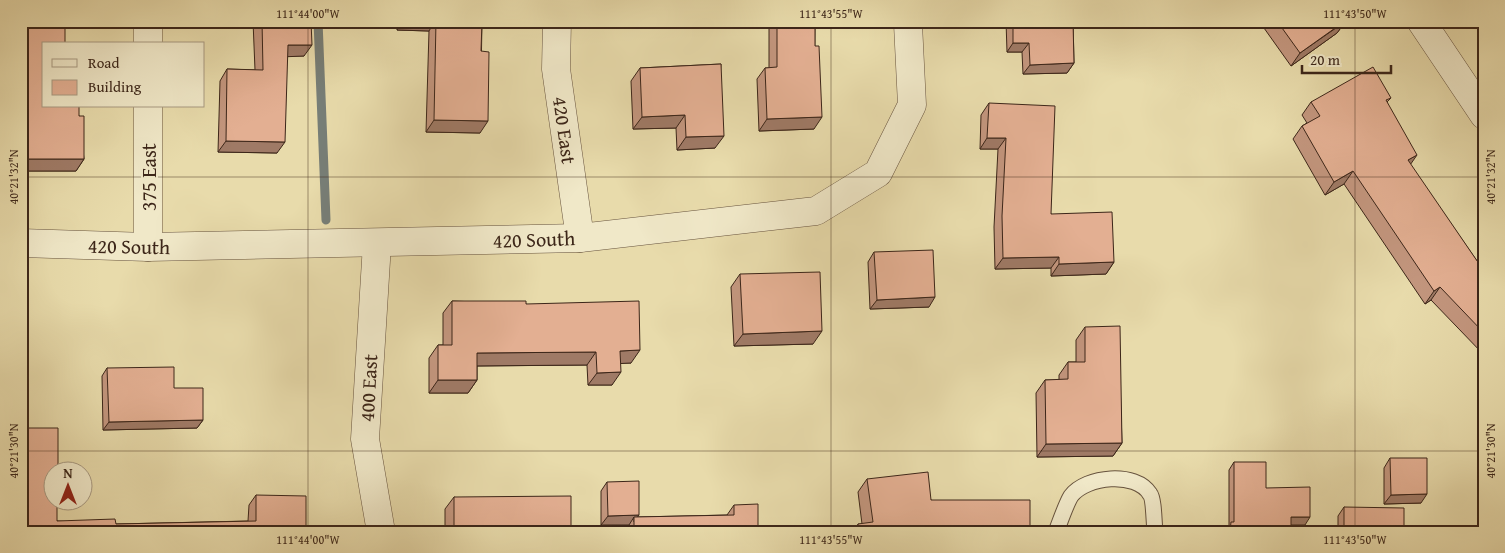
<svg xmlns="http://www.w3.org/2000/svg" width="1505" height="553" font-family="'Gentium Book Plus',serif">
<style>
.lines{fill:none;stroke-linecap:round;stroke-linejoin:round}
.stream{stroke:#777e77;stroke-width:9}
.service-casing{stroke:#67533e;stroke-width:17}
.minor-casing{stroke:#67533e;stroke-width:29}
.tertiary-casing{stroke:#67533e;stroke-width:29}
.service{stroke:#f0e8c8;stroke-width:15}
.minor{stroke:#f0e8c8;stroke-width:28}
.tertiary{stroke:#f0e8c8;stroke-width:28}
.wall{fill:#c3967e;stroke:#3c2619}
.shaded-wall{fill:#9f7a66;stroke:#3c2619}
.building{fill:#e3af92;stroke:#3c2619}
.ticks{fill:none;stroke:#3c2619;stroke-width:1;stroke-opacity:0.45}
.labels{text-anchor:middle;dominant-baseline:central;stroke-width:4;stroke-linejoin:round;paint-order:stroke}
.street-label{font-size:20px;fill:#3c2619;stroke:#f0e8c8}
.neatline{fill:none;stroke:#3c2619;stroke-width:2}
.ticks-label{font-size:12px;text-anchor:middle;fill:#3c2619}
</style>
<rect width="100%" height="100%" fill="#e8dbab"/>
<filter id="stains"><feTurbulence type="fractalNoise" baseFrequency=".004" numOctaves="4"/><feColorMatrix values="0 0 0 0 .2 0 0 0 0 .09 0 0 0 0 .02 0 0 0 .5 -.17"/></filter>
<radialGradient id="worn" r=".72"><stop offset=".6" stop-color="#630" stop-opacity="0"/><stop offset="1" stop-color="#630" stop-opacity=".3"/></radialGradient>
<g class="lines">
<polyline class="stream" points="318,21 326,220"/>
<g class="service-casing">
<path id="service" d="M 1056,532 C 1060,522 1066,504 1071,496 C 1086,476 1136,471 1150,494 C 1154,499 1154,524 1155,532"/>
</g>
<g class="minor-casing">
<g id="minor">
<polyline points="557,21 556,69 580,238"/>
<polyline points="148,44 148,21"/>
<polyline points="21,243 148,247 580,238 816,211 878,173 912,105 908,24"/>
<polyline points="377,244 365,439 381,532"/>
<polyline points="148,247 148,106"/>
</g>
</g>
<g class="tertiary-casing">
<polyline id="tertiary" points="1421,21 1484,115"/>
</g>
<use href="#service" class="service"/>
<use href="#minor" class="minor"/>
<use href="#tertiary" class="tertiary"/>
</g>
<g class="wall">
<polygon points="21,21 44,44 79,116 84,159 76,171 21,171"/>
<polygon points="253,21 311,21 304,56 287,56 277,153 218,152 220,81 227,69 255,70"/>
<polygon points="397,21 482,21 480,133 426,132 429,31 397,30"/>
<polygon points="769,21 815,21 814,129 759,131 757,79 765,68 769,68"/>
<polygon points="1006,21 1073,21 1074,63 1067,73 1023,74 1022,52 1007,52"/>
<polygon points="1259,21 1346,21 1337,33 1291,66"/>
<polygon points="721,64 715,148 677,150 676,128 633,129 631,81 640,68"/>
<polygon points="1391,98 1387,102 1410,165 1484,271 1484,355 1431,300 1425,304 1344,184 1325,195 1293,139 1302,126 1307,123 1302,115 1311,102"/>
<polygon points="989,103 1051,214 1114,262 1106,274 1051,276 1051,268 995,269 994,227 998,149 980,149 981,115"/>
<polygon points="874,252 929,307 870,309 868,262"/>
<polygon points="740,274 813,344 734,346 731,287"/>
<polygon points="452,301 526,304 631,363 620,363 612,385 588,385 587,365 477,366 477,380 468,393 429,393 429,358 438,345 443,345 443,313"/>
<polygon points="1085,327 1120,382 1122,443 1113,456 1037,457 1036,393 1045,380 1059,380 1059,375 1068,362 1076,362 1076,340"/>
<polygon points="107,368 174,388 203,420 197,428 103,430 102,376"/>
<polygon points="21,428 57,521 116,524 248,521 249,505 256,495 306,532 21,532"/>
<polygon points="1390,458 1421,503 1384,504 1384,468"/>
<polygon points="1234,462 1266,488 1305,525 1291,525 1291,532 1225,532 1225,530 1229,525 1229,470"/>
<polygon points="867,479 931,500 1030,532 853,532 858,524 862,524 858,492"/>
<polygon points="607,482 638,517 727,515 734,505 758,527 782,532 627,532 627,527 629,525 601,525 601,491"/>
<polygon points="454,497 571,532 445,532 445,509"/>
<polygon points="1344,507 1404,532 1338,532 1338,516"/>
</g>
<g class="shaded-wall">
<polygon points="403,21 435,21 429,31 397,30"/>
<polygon points="1346,21 1337,33 1291,66 1300,53"/>
<polygon points="1013,43 1029,43 1022,52 1007,52"/>
<polygon points="288,45 312,45 304,56 280,57"/>
<polygon points="1074,63 1067,73 1023,74 1030,65"/>
<polygon points="685,115 676,128 633,129 642,117"/>
<polygon points="822,117 814,129 759,131 767,119"/>
<polygon points="434,120 488,121 480,133 426,132"/>
<polygon points="724,136 715,148 677,150 686,137"/>
<polygon points="21,137 26,137 21,143"/>
<polygon points="987,138 1006,138 998,149 980,149"/>
<polygon points="226,141 285,142 277,153 218,152"/>
<polygon points="1417,155 1408,168 1408,160"/>
<polygon points="26,159 84,159 76,171 21,171 21,166"/>
<polygon points="1353,171 1344,184 1325,195 1334,182"/>
<polygon points="1059,257 1051,268 995,269 1003,258"/>
<polygon points="1114,262 1106,274 1051,276 1059,264"/>
<polygon points="1440,287 1431,300 1425,304 1434,291"/>
<polygon points="935,297 929,307 870,309 877,300"/>
<polygon points="822,331 813,344 734,346 743,334"/>
<polygon points="640,350 631,363 611,364 620,351"/>
<polygon points="596,352 587,365 468,366 477,353"/>
<polygon points="621,372 612,385 588,385 597,373"/>
<polygon points="438,380 477,380 468,393 429,393"/>
<polygon points="203,420 197,428 103,430 109,422"/>
<polygon points="1122,443 1113,456 1037,457 1046,444"/>
<polygon points="1427,494 1421,503 1384,504 1391,495"/>
<polygon points="639,515 634,522 634,517 629,525 601,525 608,516"/>
<polygon points="1291,517 1310,517 1305,525 1285,525"/>
<polygon points="454,529 464,529 462,532 452,532"/>
</g>
<g class="building">
<polygon points="21,21 65,21 65,44 44,44 44,106 79,106 79,116 84,116 84,159 26,159 26,137 21,137"/>
<polygon points="262,21 311,21 312,45 288,45 285,142 226,141 227,69 263,70"/>
<polygon points="436,21 482,21 481,51 489,52 488,121 434,120"/>
<polygon points="777,21 815,21 815,46 819,46 822,117 767,119 765,68 777,67"/>
<polygon points="1013,21 1073,21 1074,63 1030,65 1029,43 1013,43"/>
<polygon points="1277,21 1345,21 1300,53"/>
<polygon points="721,64 724,136 686,137 685,115 642,117 640,68"/>
<polygon points="1373,67 1391,98 1386,100 1417,155 1408,160 1484,271 1484,333 1440,287 1434,291 1353,171 1334,182 1302,126 1320,116 1311,102"/>
<polygon points="989,103 1055,106 1051,214 1112,212 1114,262 1059,264 1059,257 1003,258 1002,216 1006,138 987,138"/>
<polygon points="933,250 935,297 877,300 874,252"/>
<polygon points="820,272 822,331 743,334 740,274"/>
<polygon points="452,301 526,301 526,304 639,301 640,350 620,351 621,372 597,373 596,352 477,353 477,380 438,380 438,345 452,345"/>
<polygon points="1120,326 1122,443 1046,444 1045,380 1068,379 1068,362 1085,362 1085,327"/>
<polygon points="174,367 174,388 203,388 203,420 109,422 107,368"/>
<polygon points="21,428 58,428 58,470 52,470 52,500 57,500 57,521 115,519 116,524 256,521 256,495 306,496 306,532 24,532 24,501 21,501"/>
<polygon points="1390,458 1427,458 1427,494 1391,495"/>
<polygon points="1234,462 1266,462 1266,488 1310,487 1310,517 1291,517 1291,532 1230,532 1231,522 1234,522"/>
<polygon points="928,472 931,500 1030,500 1030,532 859,532 858,524 873,522 867,479"/>
<polygon points="639,481 639,515 608,516 607,482"/>
<polygon points="571,496 571,532 464,532 464,529 454,529 454,497"/>
<polygon points="758,504 758,527 782,527 782,532 634,532 634,517 734,515 734,505"/>
<polygon points="1344,507 1404,508 1404,532 1344,532"/>
</g>
<path class="ticks" d="M 308,21 L 308,532M 831,21 L 831,532M 1355,21 L 1355,532M 21,177 L 1484,177M 21,451 L 1484,451"/>
<g class="labels">
<g class="street-label">
<text transform="translate(565 130) rotate(82)">420 East</text>
<text transform="translate(148 177) rotate(-90)">375 East</text>
<text transform="translate(534 239) rotate(-2)">420 South</text>
<text transform="translate(129 246) rotate(1)">420 South</text>
<text transform="translate(368 388) rotate(-87)">400 East</text>
</g>
</g>
<rect width="1505" height="553" fill="none" stroke="#e8dbab" stroke-width="55"/>
<rect x="42" y="42" width="162" height="65" fill="#f0e8c8" stroke="#a89a82"/>
<rect x="52" y="59" width="25" height="8" fill="#f0e8c8" stroke="#a89a82"/>
<text x="88" y="68" font-size="15" fill="#3c2619">Road</text>
<rect x="52" y="80" width="25" height="15" fill="#e3af92" stroke="#a89a82"/>
<text x="88" y="92" font-size="15" fill="#3c2619">Building</text>
<g transform="translate(68 486)"><circle r="24" fill="#f0e8c8" stroke="#a89a82"/>
<path d="M0-4L9 19L0 12L-9 19Z" fill="#8f2418"/>
<text y="-8" font-size="14" font-weight="bold" text-anchor="middle" fill="#3c2619">N</text>
</g>
<path d="M1302 65v8h89v-8" fill="none" stroke="#3c2619" stroke-width="2.5"/>
<text x="1310" y="65" font-size="15" fill="#3c2619" stroke="#f0e8c8" stroke-width="4" paint-order="stroke">20 m</text>
<rect x="28" y="28" width="1450" height="498" class="neatline"/>
<g class="ticks-label">
<text x="308" y="18">111°44'00"W</text>
<text x="831" y="18">111°43'55"W</text>
<text x="1355" y="18">111°43'50"W</text>
<text transform="translate(14 177) rotate(-90)" y="4">40°21'32"N</text>
<text transform="translate(1491 177) rotate(-90)" y="4">40°21'32"N</text>
<text transform="translate(14 451) rotate(-90)" y="4">40°21'30"N</text>
<text transform="translate(1491 451) rotate(-90)" y="4">40°21'30"N</text>
<text x="308" y="544">111°44'00"W</text>
<text x="831" y="544">111°43'55"W</text>
<text x="1355" y="544">111°43'50"W</text>
</g>
<rect width="100%" height="100%" filter="url(#stains)"/>
<rect width="100%" height="100%" fill="url(#worn)"/>
</svg>
